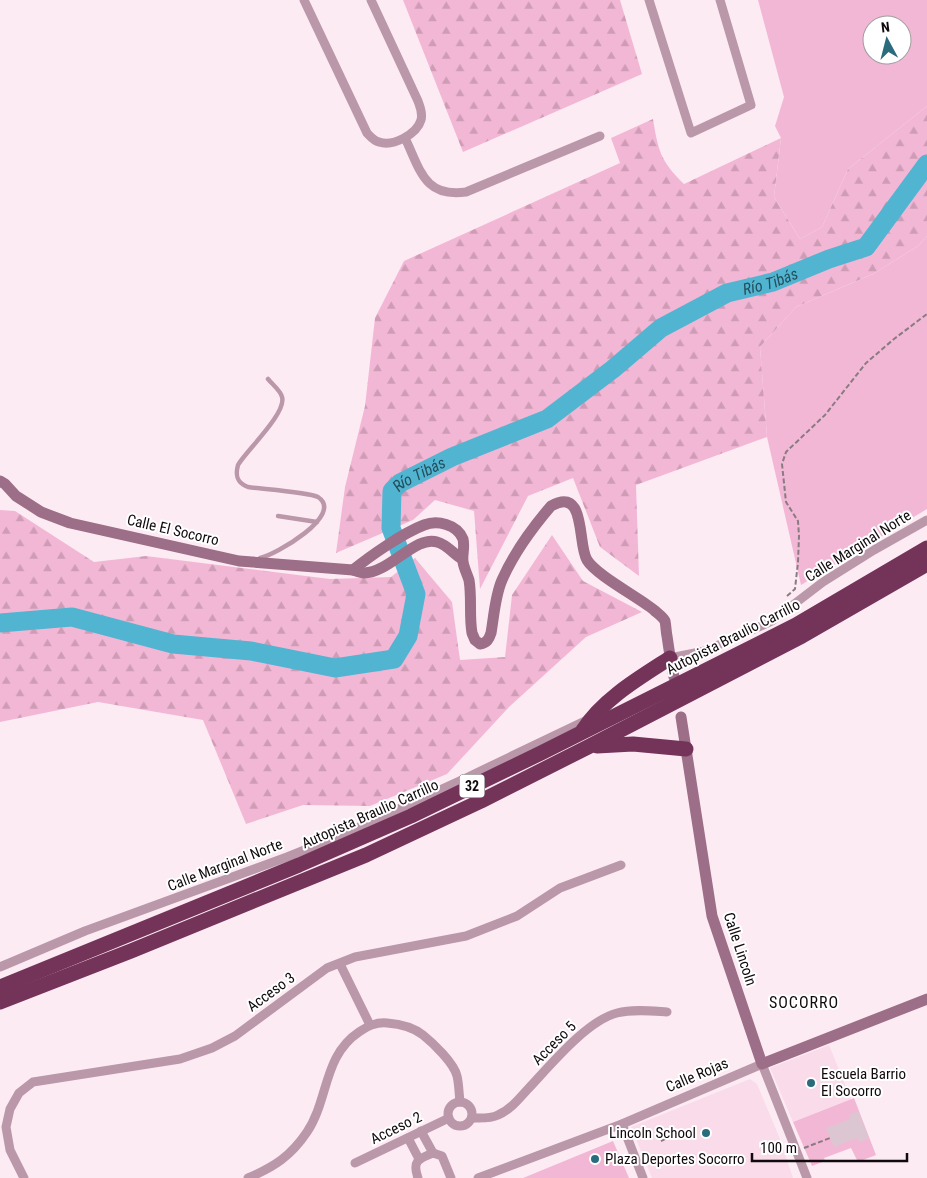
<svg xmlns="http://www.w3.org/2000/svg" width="927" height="1178" font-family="'Roboto Condensed',sans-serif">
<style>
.built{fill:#f9dbea}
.green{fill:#f3b7d6;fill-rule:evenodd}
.forest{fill:url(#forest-firs)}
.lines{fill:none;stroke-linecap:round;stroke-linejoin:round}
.river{stroke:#51b5d2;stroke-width:19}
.building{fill:#dcc6d1}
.path{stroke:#887b82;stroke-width:2;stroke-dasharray:5 2.5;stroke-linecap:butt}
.lane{stroke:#ba98a9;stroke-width:4.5}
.street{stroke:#ba98a9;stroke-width:9}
.secondary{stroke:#9d6e87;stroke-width:11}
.highway{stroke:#743459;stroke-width:15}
.poi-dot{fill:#2a6b7e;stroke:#fff;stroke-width:2}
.labels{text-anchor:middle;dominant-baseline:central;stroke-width:4;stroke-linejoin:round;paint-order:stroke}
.shield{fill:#fff;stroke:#585356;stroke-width:1}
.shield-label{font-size:14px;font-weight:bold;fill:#10090d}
.street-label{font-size:15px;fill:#10090d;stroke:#fff}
.poi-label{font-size:15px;fill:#10090d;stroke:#fff;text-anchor:start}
.water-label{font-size:16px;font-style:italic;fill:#244f5d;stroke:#fff}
.neighbourhood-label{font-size:16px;letter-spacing:1px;fill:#10090d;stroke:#fff}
</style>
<defs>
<pattern id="forest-firs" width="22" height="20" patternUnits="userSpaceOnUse" patternTransform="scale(1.25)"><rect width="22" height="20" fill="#f3b7d6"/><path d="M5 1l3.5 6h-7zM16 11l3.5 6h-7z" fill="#cf9cb6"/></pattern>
</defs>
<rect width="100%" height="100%" fill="#fdebf4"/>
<g class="built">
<polygon points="829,1045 851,1099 793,1122 770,1068"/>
<polygon points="750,1079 757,1084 780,1139 793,1178 652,1178 631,1127"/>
</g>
<g class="green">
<path d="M 758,0 L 927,0 L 927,106 L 848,169 L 822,227 L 800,239 L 774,197 L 781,138 L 775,126 L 784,97 ZM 872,25 L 902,25 L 902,55 L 872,55 Z"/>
<polygon points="927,236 927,509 801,585 767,437 760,347 796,307 873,274 918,246"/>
<polygon points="854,1098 876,1155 858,1162 851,1148 824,1158 825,1161 812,1166 793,1122"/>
<polygon points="613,1141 629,1178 523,1178"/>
</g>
<g class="forest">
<polygon points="403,0 620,0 642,74 463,152"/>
<path d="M 927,106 L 927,236 L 918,246 L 873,274 L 796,307 L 760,347 L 767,437 L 636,485 L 639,576 L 600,547 L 573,478 L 528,496 L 480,589 L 474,511 L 435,500 L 413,520 L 336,553 L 345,487 L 365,406 L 375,318 L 404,261 L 620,163 L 611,138 L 653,119 C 658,149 660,161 684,184 L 781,138 L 774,197 L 800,239 L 822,227 L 848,169 Z"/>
<polygon points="0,510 15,511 94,562 146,556 330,579 391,577 415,558 452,602 460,660 505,657 512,595 552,535 583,581 642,612 586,637 509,707 447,774 370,806 303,805 246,824 203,720 98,702 0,722"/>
</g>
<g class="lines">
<path class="river" id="s1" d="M 0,623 L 72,617 L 173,644 L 251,651 L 335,668 L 394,659 L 408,636 L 416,594 L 391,528 L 392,491 L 400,483 L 452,457 L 547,419 L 613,369 L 661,328 L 727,293 L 773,282 L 829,259 L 866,247 L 927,164"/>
</g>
<polygon class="building" points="858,1111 869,1138 859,1142 857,1138 834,1147 826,1128 850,1119 849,1115"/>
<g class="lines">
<g class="path">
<polyline points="787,596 795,589 798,562 799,536 798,521 786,502 782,464 786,452 825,415 866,363 894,339 927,314"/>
<polyline points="661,1141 671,1136"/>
<polyline points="804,1148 830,1138"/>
</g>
<g class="lane">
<polyline points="278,516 317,522"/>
<path d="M 260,558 C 275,555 345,515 318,497 C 308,492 262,489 248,487 C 237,483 235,476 238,465 C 246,451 287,413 282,397 C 281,391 272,384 268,379"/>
</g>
<g class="street">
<path d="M 304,0 L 367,133 C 370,136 374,141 379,142 C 393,147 417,134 421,120 C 423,113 420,107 418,101 L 371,0"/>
<polyline points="649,0 691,133 751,105 720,0"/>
<path d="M 405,138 C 420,169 424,198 466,192 L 600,136"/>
<polyline points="670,658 705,651 772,621 823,582 874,550 927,520"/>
<polyline points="340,964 370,1025"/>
<polyline points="0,967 85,931 287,857 337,837 466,778 589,719"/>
<circle cx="460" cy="1114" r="12"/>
<path d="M 472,1118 C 480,1118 490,1119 498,1115 C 510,1110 519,1099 527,1090 C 549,1067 586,1021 617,1013 C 633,1009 651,1011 667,1012"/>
<polyline points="622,1124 643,1178"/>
<polyline points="421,1131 433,1153"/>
<polyline points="408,1138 419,1159"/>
<polyline points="355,1163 449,1118"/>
<polyline points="24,1178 10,1150 6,1127 10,1109 19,1093 33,1082 180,1059 212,1048 235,1036 327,968 355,957 466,936 517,916 560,888 621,865"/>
<path d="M 248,1178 C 274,1167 291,1156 307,1132 C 329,1099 323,1056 359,1032 C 368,1026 376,1022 387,1023 C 400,1024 413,1027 423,1035 C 433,1043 454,1063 457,1076 C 459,1084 459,1094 460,1102"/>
<path d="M 418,1178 C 412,1161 418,1159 433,1153 L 442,1156 L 451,1178"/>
<polyline points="478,1178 622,1124 762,1064 807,1178"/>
</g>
<g class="secondary">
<path d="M 0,481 L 5,484 L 16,496 L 41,512 L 70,523 L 239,561 L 353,570 C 356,571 361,573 364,573 C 389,573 416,535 437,542 C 448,545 453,554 462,559"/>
<path d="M 353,570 C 370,556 403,533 424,525 C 437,520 457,524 463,539 C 465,547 462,554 463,562 C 464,568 467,574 469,580 C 472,597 469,616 472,633 L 475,640 L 480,644 C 487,643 489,639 491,633 C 494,616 495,596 502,580 C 513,555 533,527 551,506 C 587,486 577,544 587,560 C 596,575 638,597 654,610 C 657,613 663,617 665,621 C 666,625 666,632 667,636 C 669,650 671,664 674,677"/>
<polyline points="681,717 712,916 762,1064 927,999"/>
</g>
<g class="highway">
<path d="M 583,730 C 603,699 639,678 670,658"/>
<polyline points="597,746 633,744 686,749"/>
<polyline points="0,987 299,865 411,816 541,753 796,625 927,548"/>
<polyline points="0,1002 131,951 366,855 481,801 588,747 802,636 927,564"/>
</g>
</g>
<g class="poi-dot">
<circle cx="811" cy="1083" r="5"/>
<circle cx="706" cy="1133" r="5"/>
<circle cx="595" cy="1159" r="5"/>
</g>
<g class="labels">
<rect class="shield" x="459.5" y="774.5" width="25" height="23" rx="4"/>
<g class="shield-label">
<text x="472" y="786">32</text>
</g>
<g class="street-label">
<text transform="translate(173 530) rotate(13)">Calle El Socorro</text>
<text transform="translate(858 546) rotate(-32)">Calle Marginal Norte</text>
<text transform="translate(733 637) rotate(-27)">Autopista Braulio Carrillo</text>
<text transform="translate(370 814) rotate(-24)">Autopista Braulio Carrillo</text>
<text transform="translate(225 865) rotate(-21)">Calle Marginal Norte</text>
<text transform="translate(740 949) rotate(72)">Calle Lincoln</text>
<text transform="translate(271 992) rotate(-36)">Acceso 3</text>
<text transform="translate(554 1043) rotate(-45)">Acceso 5</text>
<text transform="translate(697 1075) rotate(-23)">Calle Rojas</text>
<text transform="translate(396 1128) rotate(-26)">Acceso 2</text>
</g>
<g class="poi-label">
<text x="821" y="1074">Escuela Barrio<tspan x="821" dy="17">El Socorro</tspan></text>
<text x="696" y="1133" text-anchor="end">Lincoln School</text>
<text x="605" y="1159">Plaza Deportes Socorro</text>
</g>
<g class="water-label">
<text stroke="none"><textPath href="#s1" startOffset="1015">Río Tibás</textPath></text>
<text stroke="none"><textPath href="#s1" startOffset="610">Río Tibás</textPath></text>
</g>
<g class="neighbourhood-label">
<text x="804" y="1002">SOCORRO</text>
</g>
</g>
<g transform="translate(887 40) rotate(353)"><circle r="24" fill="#ffffff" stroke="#9f9d9e"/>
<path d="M0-4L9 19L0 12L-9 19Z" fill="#2a6b7e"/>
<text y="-8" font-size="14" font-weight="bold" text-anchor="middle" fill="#10090d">N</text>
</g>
<path d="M752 1153v8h155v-8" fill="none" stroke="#10090d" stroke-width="2.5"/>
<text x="760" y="1153" font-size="15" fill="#10090d" stroke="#ffffff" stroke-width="4" paint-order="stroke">100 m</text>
</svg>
